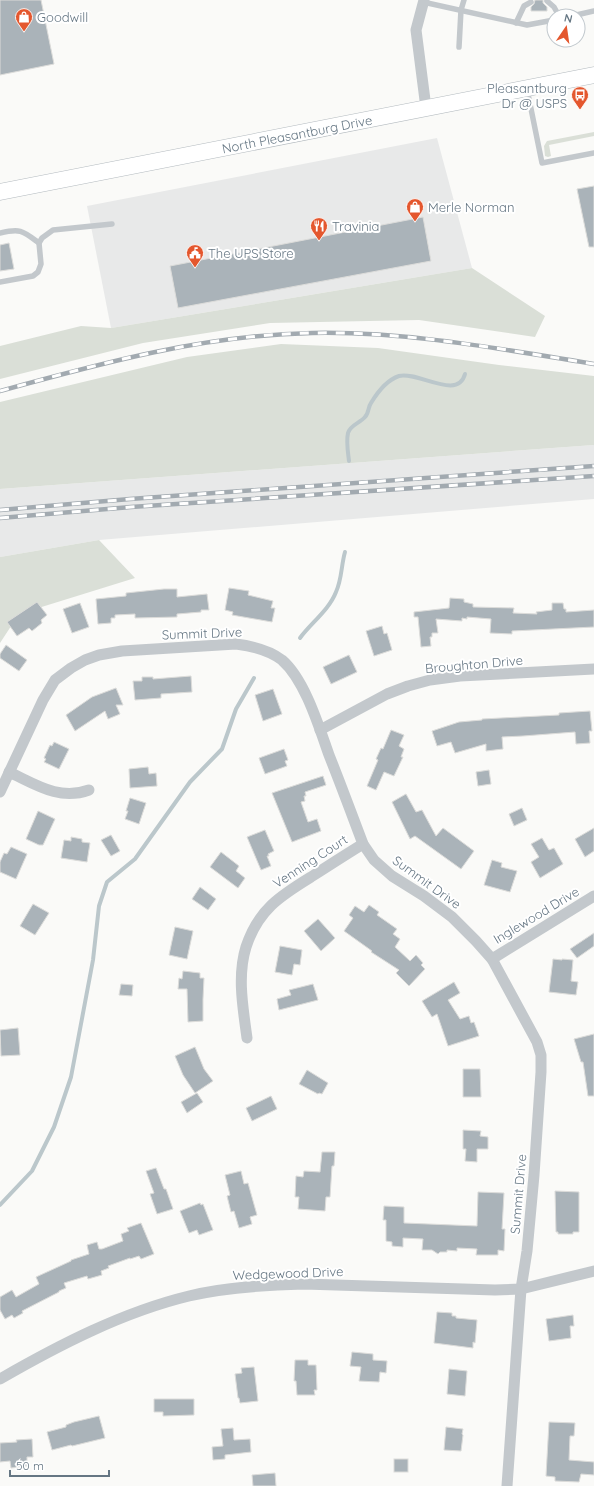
<svg xmlns="http://www.w3.org/2000/svg" width="594" height="1486" font-family="Quicksand,sans-serif">
<style>
.built{fill:#e8e9e9}
.green{fill:#dadfd7}
.lines{fill:none;stroke-linecap:round;stroke-linejoin:round}
.stream{stroke:#bbc7cb;stroke-width:4}
.building{fill:#aab3b9;stroke:#dcdcda}
.secondary-casing{stroke:#b3babf;stroke-width:17}
.lane{stroke:#c3c8cc;stroke-width:5.5}
.street{stroke:#c3c8cc;stroke-width:11}
.secondary{stroke:#fff;stroke-width:16}
.rail-casing{stroke:#a2aab0;stroke-width:4.5}
.rail{stroke:#fff;stroke-width:3;stroke-dasharray:9;stroke-linecap:butt}
.labels{text-anchor:middle;dominant-baseline:central;stroke-width:4;stroke-linejoin:round;paint-order:stroke}
.poi-label{font-size:13px;fill:#657683;stroke:#fff;text-anchor:start}
.street-label{font-size:13px;fill:#657683;stroke:#fff}
</style>
<rect width="100%" height="100%" fill="#fafaf8"/>
<g class="built">
<polygon points="437,138 472,268 111,328 87,206"/>
<polygon points="594,445 594,499 99,540 0,557 0,489"/>
</g>
<g class="green">
<polygon points="594,132 594,136 549,145 551,156 548,157 545,156 544,146 547,141"/>
<polygon points="472,268 545,316 535,337 419,320 270,323 143,343 0,379 0,346 81,326 111,328"/>
<polygon points="281,344 378,348 499,365 594,376 594,445 0,489 0,402 187,357"/>
<polygon points="99,540 135,578 19,614 0,643 0,557"/>
</g>
<g class="lines">
<g class="stream">
<path d="M 349,461 C 348,452 346,442 348,433 C 350,425 360,423 365,417 C 369,413 368,407 371,403 C 377,393 387,380 399,376 C 418,371 458,401 465,374"/>
<path d="M 300,638 C 311,623 329,610 336,592 C 342,579 341,566 345,552"/>
<polyline points="0,1205 32,1171 54,1127 71,1077 93,960 99,906 107,882 135,859 190,782 222,749 236,709 254,678"/>
</g>
</g>
<g class="building">
<polygon points="0,0 41,0 54,64 0,75"/>
<polygon points="535,0 543,0 543,3 547,7 547,11 531,11 531,7 534,4"/>
<polygon points="594,186 594,247 589,247 577,189"/>
<polygon points="423,217 431,261 178,308 170,266"/>
<polygon points="9,243 14,269 0,271 0,245"/>
<polygon points="229,588 249,591 248,595 273,601 271,608 275,608 272,622 232,615 233,612 225,610"/>
<polygon points="164,589 177,589 177,597 207,594 209,610 201,610 201,612 177,614 177,617 135,618 135,614 115,615 115,618 111,618 111,623 98,624 96,599 126,596 126,593"/>
<polygon points="450,598 464,599 464,602 473,604 473,607 514,608 513,613 537,614 536,612 552,610 552,603 563,603 564,609 566,609 566,612 594,610 594,627 512,631 512,634 490,633 491,619 467,617 467,619 462,618 462,621 436,619 438,633 432,633 432,637 430,637 431,646 421,647 418,617 414,617 414,612 449,608"/>
<polygon points="37,602 47,615 41,620 42,623 32,631 29,628 17,636 7,622"/>
<polygon points="80,603 89,627 72,633 63,609"/>
<polygon points="382,626 384,634 387,633 392,650 374,656 366,631"/>
<polygon points="6,645 27,660 19,671 0,658 0,654"/>
<polygon points="349,655 357,672 331,684 323,667"/>
<polygon points="191,676 192,692 161,694 161,698 135,700 133,681 142,681 142,677 153,677 153,679"/>
<polygon points="116,688 123,705 116,705 120,714 108,719 105,711 75,731 66,715 92,697"/>
<polygon points="273,689 282,714 263,721 255,695"/>
<polygon points="590,711 592,731 589,731 590,743 576,744 575,732 523,736 502,737 503,749 486,751 486,744 455,753 451,742 437,746 432,731 459,722 482,720 482,719 559,715 559,713"/>
<polygon points="391,730 404,735 399,746 404,749 401,757 403,757 394,776 384,772 376,790 367,786 378,760 376,759 381,748 383,749"/>
<polygon points="54,742 69,749 59,769 44,762 46,759 44,758 50,745 52,746"/>
<polygon points="284,749 288,760 285,761 287,766 265,774 259,758"/>
<polygon points="148,767 149,774 156,773 157,786 130,788 129,769"/>
<polygon points="489,770 491,784 478,786 476,772"/>
<polygon points="323,776 326,785 305,792 306,796 304,796 305,801 301,802 308,822 317,819 321,831 292,842 272,793"/>
<polygon points="406,794 416,812 422,810 436,836 443,828 474,851 461,869 415,836 410,839 392,802"/>
<polygon points="130,798 146,803 139,824 125,819 128,811 126,811"/>
<polygon points="522,808 527,820 514,826 509,814"/>
<polygon points="38,811 55,819 43,845 39,845 26,839"/>
<polygon points="594,828 594,851 585,857 575,839"/>
<polygon points="265,830 274,851 268,854 269,856 267,856 271,866 261,870 247,837"/>
<polygon points="111,835 120,851 111,856 101,840"/>
<polygon points="71,837 82,839 82,842 90,843 87,862 61,858 64,840 71,841"/>
<polygon points="542,838 549,850 554,848 563,864 540,878 531,862 539,857 531,844"/>
<polygon points="11,847 27,854 16,879 0,872 0,862 4,853 7,854"/>
<polygon points="221,852 239,866 236,871 245,878 238,888 210,867"/>
<polygon points="492,860 502,863 501,867 517,871 510,892 484,885"/>
<polygon points="200,887 216,899 208,910 192,899"/>
<polygon points="33,904 49,913 35,935 20,926"/>
<polygon points="369,905 379,912 377,915 397,929 393,934 400,939 395,947 410,961 416,955 423,963 421,965 425,969 409,986 396,973 399,970 371,952 372,951 344,931 353,918 349,915 355,906 364,912"/>
<polygon points="318,919 335,938 321,951 304,931"/>
<polygon points="175,927 193,931 187,959 169,955"/>
<polygon points="594,933 594,946 577,958 570,949"/>
<polygon points="280,946 302,950 300,965 294,964 292,975 275,972"/>
<polygon points="553,959 562,960 562,959 573,960 571,981 578,982 576,995 549,992"/>
<polygon points="183,971 200,973 200,978 204,978 203,999 203,1021 188,1022 187,989 178,989 179,978 182,979"/>
<polygon points="454,982 460,993 448,1000 460,1019 469,1016 471,1023 474,1022 479,1036 448,1046 437,1014 432,1017 422,1001"/>
<polygon points="121,984 133,985 132,996 119,995"/>
<polygon points="313,984 318,1000 279,1010 277,999 291,995 289,990"/>
<polygon points="18,1028 20,1055 1,1056 0,1030"/>
<polygon points="594,1034 594,1096 588,1096 583,1062 581,1062 574,1039"/>
<polygon points="195,1047 204,1069 213,1081 195,1093 183,1075 175,1056"/>
<polygon points="463,1069 480,1069 481,1097 463,1097"/>
<polygon points="307,1070 328,1083 322,1094 319,1093 318,1094 299,1084"/>
<polygon points="197,1093 203,1102 187,1113 181,1102"/>
<polygon points="271,1096 277,1109 252,1121 246,1108"/>
<polygon points="463,1130 481,1131 480,1136 488,1137 488,1149 477,1149 477,1162 465,1161 466,1149 463,1149"/>
<polygon points="322,1152 335,1152 334,1166 332,1166 330,1197 326,1197 325,1211 298,1209 299,1197 295,1197 296,1176 303,1177 304,1171 320,1172"/>
<polygon points="156,1168 164,1189 166,1189 173,1209 157,1214 150,1194 154,1193 146,1171"/>
<polygon points="241,1171 244,1184 248,1183 257,1215 250,1217 252,1224 239,1228 234,1211 231,1212 227,1196 230,1195 225,1175"/>
<polygon points="555,1191 579,1192 579,1232 573,1232 573,1234 558,1234 558,1232 556,1232"/>
<polygon points="478,1192 504,1193 502,1229 505,1229 504,1251 498,1250 498,1255 476,1255 477,1249 457,1248 457,1251 447,1250 447,1252 440,1252 438,1254 432,1250 422,1250 423,1239 403,1238 403,1247 392,1246 392,1242 386,1241 386,1220 383,1220 384,1206 404,1207 404,1223 477,1226"/>
<polygon points="200,1203 201,1205 203,1204 213,1230 199,1235 197,1230 189,1233 180,1211"/>
<polygon points="141,1223 154,1254 141,1259 139,1256 130,1259 130,1258 108,1266 109,1268 101,1271 102,1275 88,1279 87,1276 64,1283 66,1288 59,1291 59,1292 22,1311 23,1313 14,1318 12,1315 5,1319 0,1310 0,1297 12,1290 16,1297 39,1284 36,1277 71,1261 71,1260 89,1254 87,1245 97,1242 99,1249 102,1249 123,1241 121,1234 129,1231 127,1228"/>
<polygon points="437,1312 452,1313 452,1316 456,1316 456,1318 477,1320 475,1343 473,1342 473,1348 434,1343"/>
<polygon points="573,1315 574,1326 570,1326 571,1338 549,1341 546,1319"/>
<polygon points="352,1352 373,1354 373,1360 387,1361 386,1373 380,1372 379,1382 359,1381 361,1367 350,1366"/>
<polygon points="295,1360 308,1360 308,1365 316,1365 317,1390 314,1390 315,1395 297,1395 296,1381 294,1381"/>
<polygon points="254,1367 258,1401 240,1403 239,1398 238,1398 235,1374 242,1373 241,1368"/>
<polygon points="449,1369 467,1371 465,1396 447,1394"/>
<polygon points="154,1399 194,1399 194,1415 163,1416 163,1412 154,1412"/>
<polygon points="99,1416 105,1438 72,1446 71,1445 52,1450 47,1432 66,1427 66,1425 74,1422"/>
<polygon points="549,1422 575,1423 574,1436 570,1436 569,1460 594,1462 594,1475 581,1474 579,1482 555,1481 555,1477 546,1476"/>
<polygon points="446,1427 463,1429 462,1434 463,1435 461,1451 444,1450"/>
<polygon points="233,1428 234,1440 250,1439 251,1452 225,1455 225,1459 213,1460 212,1447 223,1446 221,1429"/>
<polygon points="32,1439 33,1457 27,1457 27,1466 11,1468 10,1461 0,1462 0,1443 17,1442 16,1440"/>
<rect x="394" y="1459" width="14" height="13"/>
<polygon points="275,1473 276,1486 253,1486 252,1475"/>
</g>
<g class="lines">
<g class="secondary-casing">
<polyline id="secondary" points="0,192 594,75"/>
</g>
<g class="lane">
<polyline points="547,1 554,7 559,16"/>
<polyline points="423,2 527,25 554,20"/>
<polyline points="572,16 594,11"/>
<polyline points="516,23 524,6 531,2"/>
<polyline points="459,47 461,10 464,0"/>
<polyline points="527,89 542,163 594,153"/>
<path d="M 0,233 C 21,228 23,231 39,243"/>
<polyline points="0,282 33,276 38,272 41,264 39,243 42,238 53,230 112,224"/>
</g>
<g class="street">
<polyline points="424,0 416,30 426,108"/>
<polyline points="320,730 387,694 408,686 430,680 460,676 594,669"/>
<path d="M 9,772 C 35,784 59,801 89,790"/>
<path d="M 0,792 L 43,700 L 55,680 L 71,668 L 85,660 L 99,655 L 122,651 L 236,644 C 252,646 269,650 282,660 C 305,680 319,727 329,755 C 341,785 352,815 363,844 L 374,860 L 392,876 L 424,896 L 452,917 L 476,941 L 492,959 L 537,1042 L 541,1055 L 541,1072 L 534,1175 L 527,1251 L 521,1289 L 507,1486"/>
<polyline points="492,959 594,896"/>
<path d="M 247,1038 C 243,1008 237,976 246,947 C 258,910 280,896 311,877 C 328,866 345,855 363,844"/>
<path d="M 0,1379 C 59,1345 123,1312 189,1296 C 226,1287 266,1285 304,1284 L 495,1290 L 521,1289 L 594,1271"/>
</g>
<use href="#secondary" class="secondary"/>
<g class="rail-casing">
<g id="rail">
<path d="M 0,391 C 102,363 205,335 312,333 C 405,331 501,349 594,364"/>
<polyline points="0,510 130,499 594,466"/>
<polyline points="0,518 131,507 594,476"/>
</g>
</g>
<use href="#rail" class="rail"/>
</g>
<defs>
<g id="shop-pin" transform="scale(0.9)"><path d="M0 17L-7.5 6A9.5 9.5 0 1 1 7.5 6Z" fill="#e4572e" stroke="#fff"/><path d="M-5-2.5h2.3a2.7 3.5 0 0 1 5.4 0H5L5.5 6h-11ZM-1.5-2.5h3a1.5 2.3 0 0 0-3 0Z" fill="#fff"/></g>
<g id="bus-pin" transform="scale(0.9)"><path d="M0 17L-7.5 6A9.5 9.5 0 1 1 7.5 6Z" fill="#e4572e" stroke="#fff"/><path d="M-5-6H5V4H4V6H2V4H-2V6H-4V4H-5ZM-3.5-4V0h7V-4ZM-3.5 1.2v1.5H-2V1.2ZM2 1.2v1.5H3.5V1.2Z" fill="#fff"/></g>
<g id="restaurant-pin" transform="scale(0.9)"><path d="M0 17L-7.5 6A9.5 9.5 0 1 1 7.5 6Z" fill="#e4572e" stroke="#fff"/><path d="M-5-6h1v4h1v-4h1v4h1v-4h1v5L-1.5 .5V6h-2V.5L-5-1ZM5-6V6H3V1.5H1.5Q1.5-4 5-6Z" fill="#fff"/></g>
<g id="civic-pin" transform="scale(0.9)"><path d="M0 17L-7.5 6A9.5 9.5 0 1 1 7.5 6Z" fill="#e4572e" stroke="#fff"/><path d="M-.6-6.5H3V-4.5H.6V-3L4-1V1h2V6H-6V1h2V-1L-.6-3ZM-1.2 2.5V6h2.4V2.5Z" fill="#fff"/></g>
</defs>
<g fill-rule="evenodd">
<use href="#shop-pin" x="24" y="17"/>
<use href="#bus-pin" x="580" y="95"/>
<use href="#shop-pin" x="415" y="207"/>
<use href="#restaurant-pin" x="319" y="226"/>
<use href="#civic-pin" x="195" y="253"/>
</g>
<g class="labels">
<g class="poi-label">
<text x="37" y="17">Goodwill</text>
<text x="567" y="88" text-anchor="end">Pleasantburg<tspan x="567" dy="15">Dr @ USPS</tspan></text>
<text x="428" y="207">Merle Norman</text>
<text x="332" y="226">Travinia</text>
<text x="208" y="253">The UPS Store</text>
</g>
<g class="street-label">
<text transform="translate(297 134) rotate(-11)">North Pleasantburg Drive</text>
<text transform="translate(202 633) rotate(-2)">Summit Drive</text>
<text transform="translate(474 664) rotate(-5)">Broughton Drive</text>
<text transform="translate(310 861) rotate(-33)">Venning Court</text>
<text transform="translate(427 882) rotate(36)">Summit Drive</text>
<text transform="translate(536 915) rotate(-31)">Inglewood Drive</text>
<text transform="translate(518 1194) rotate(-85)">Summit Drive</text>
<text transform="translate(288 1273) rotate(-2)">Wedgewood Drive</text>
</g>
</g>
<g transform="translate(566 28) rotate(13)"><circle r="19" fill="#ffffff" stroke="#c1c8cd"/>
<path d="M0-3L7 15L0 10L-7 15Z" fill="#e4572e"/>
<text y="-6" font-size="11" font-weight="bold" text-anchor="middle" fill="#657683">N</text>
</g>
<path d="M10 1470v6h99v-6" fill="none" stroke="#657683" stroke-width="2"/>
<text x="16" y="1470" font-size="12" fill="#657683" stroke="#ffffff" stroke-width="3" paint-order="stroke">50 m</text>
</svg>
